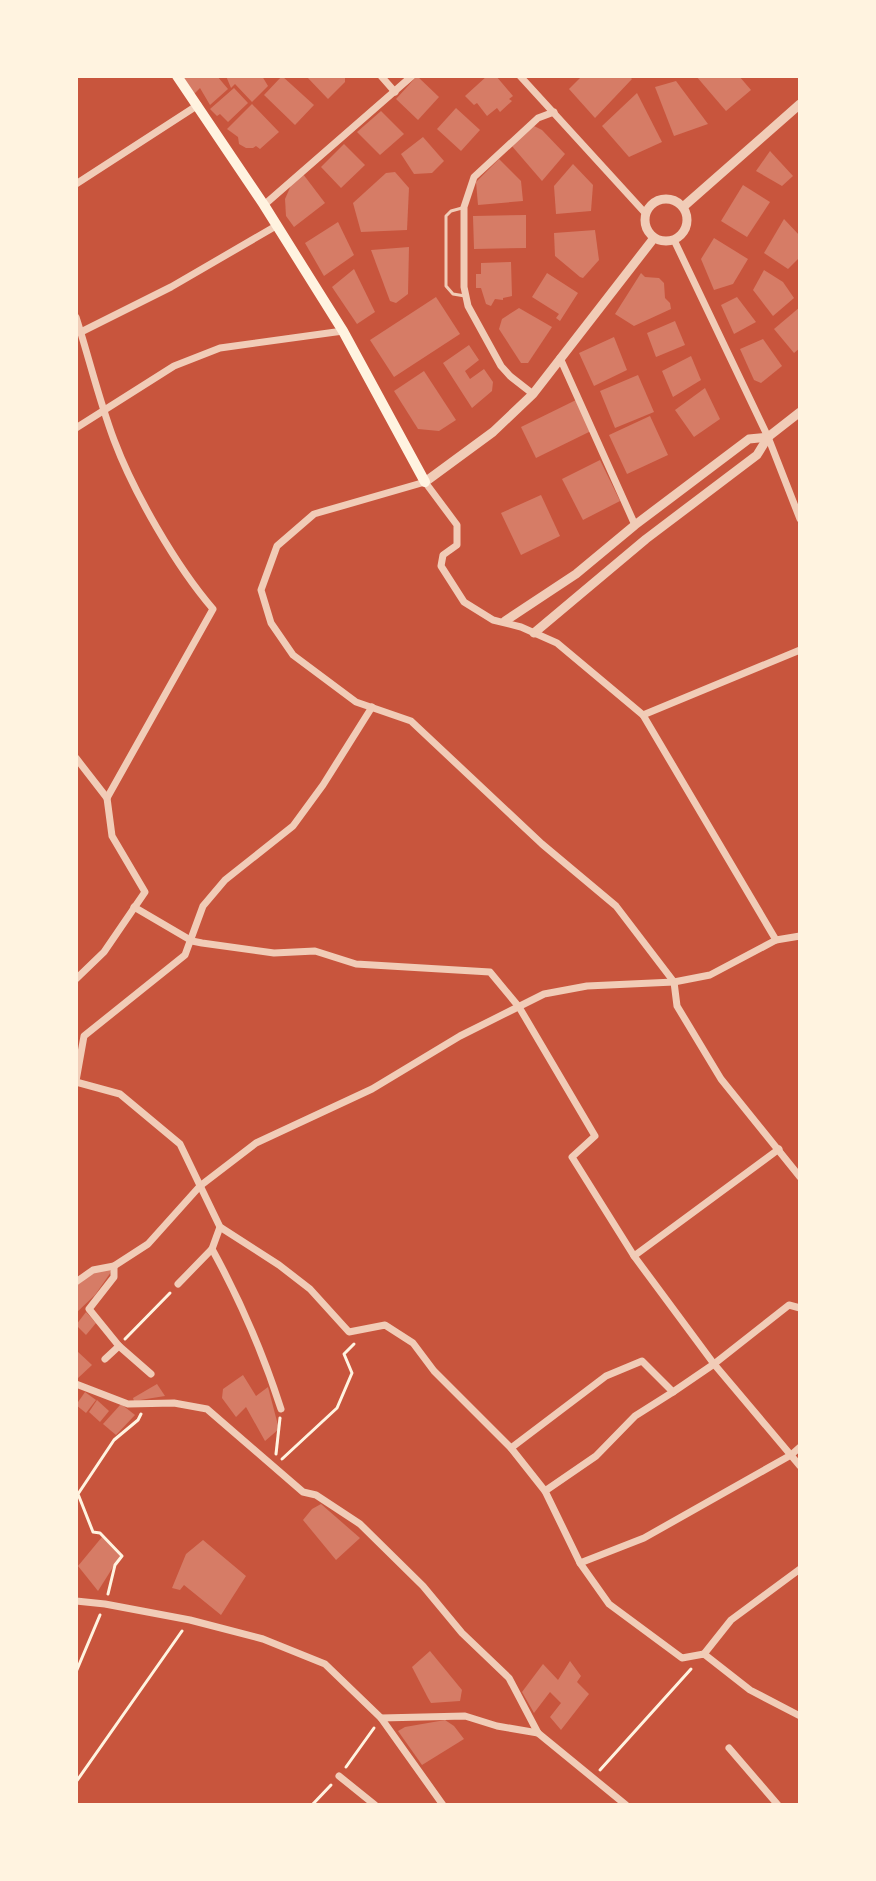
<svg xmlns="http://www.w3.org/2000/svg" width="876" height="1881" font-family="Poppins,sans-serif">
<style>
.building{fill:#d67c66}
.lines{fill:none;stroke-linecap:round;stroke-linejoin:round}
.path{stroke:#fff3e0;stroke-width:3}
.service{stroke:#f1ccb7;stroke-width:3}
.minor{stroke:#f1ccb7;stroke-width:7}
.tertiary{stroke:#f1ccb7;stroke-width:9}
.secondary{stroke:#fff3e0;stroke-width:10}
</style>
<rect width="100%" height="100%" fill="#c8553d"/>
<g class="building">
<polygon points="181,76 217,76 228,89 210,105 200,88 193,95"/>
<polygon points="226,76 262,76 268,86 252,102 235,84 231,88"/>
<polygon points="282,76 314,105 295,125 264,95"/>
<polygon points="306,76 345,76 345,82 328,99"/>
<polygon points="417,76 439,97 418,120 396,99"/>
<polygon points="487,76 496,76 513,96 509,99 512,101 500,112 497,108 487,116 477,103 474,105 465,96"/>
<polygon points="582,76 629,76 632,79 595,118 569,89"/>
<polygon points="696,76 739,76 751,90 726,111"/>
<polygon points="676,81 708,124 674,136 655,87"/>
<polygon points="234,88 248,103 228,122 220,114 217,116 210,109"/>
<polygon points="637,93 662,142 629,157 602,126"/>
<polygon points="252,104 279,132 260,149 256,146 253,148 246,148 239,144 238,137 227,129"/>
<polygon points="456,108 480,130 461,151 437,129"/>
<polygon points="381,111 404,134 380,155 357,132"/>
<polygon points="534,126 542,130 565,154 542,181 511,145"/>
<polygon points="423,137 444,161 432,173 414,174 401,154"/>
<polygon points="344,144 365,165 341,188 321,167"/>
<polygon points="770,151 793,176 782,186 756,171"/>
<polygon points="499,159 521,181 523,201 478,205 476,182"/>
<polygon points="573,164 593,185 591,211 556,214 554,186"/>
<polygon points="395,172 409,188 407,230 361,232 353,203 386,173"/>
<polygon points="303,174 325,203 294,227 286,216 285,199 292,183"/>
<polygon points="743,185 770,202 747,237 721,221"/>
<polygon points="526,215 526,248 474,249 473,216"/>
<polygon points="784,219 800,236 800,257 788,269 764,253"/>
<polygon points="338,222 354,255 324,276 305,243"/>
<polygon points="595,230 599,260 583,278 580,277 555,256 554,233"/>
<polygon points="714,238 748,259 733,284 714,290 701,259"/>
<polygon points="409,247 408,294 396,303 390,301 371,250"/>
<polygon points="511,262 512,296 503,298 503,300 495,299 491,306 486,304 481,288 476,288 476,274 481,274 481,263"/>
<polygon points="354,269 375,312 357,324 332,287"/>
<polygon points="764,270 783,282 794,298 773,316 753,290"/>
<polygon points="547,273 578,293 560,321 556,318 559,314 532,297"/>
<polygon points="641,273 645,277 659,278 664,283 665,298 670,303 671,309 634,326 615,314"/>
<polygon points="436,297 460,334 394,377 370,340"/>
<polygon points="737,297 756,322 734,334 721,305"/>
<polygon points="800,307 800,348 794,353 774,329"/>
<polygon points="519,308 552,327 528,363 521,363 499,329 502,319"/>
<polygon points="675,321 685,345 656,357 647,333"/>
<polygon points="614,337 627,370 594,386 579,353"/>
<polygon points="763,339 782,366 761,383 754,380 740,349"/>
<polygon points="469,345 479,360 465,371 470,379 484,369 493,382 492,391 472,408 443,363"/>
<polygon points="691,356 701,380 673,397 662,371"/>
<polygon points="424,371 456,420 439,431 418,429 394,391"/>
<polygon points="638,375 654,412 615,428 600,391"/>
<polygon points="705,388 720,419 694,437 675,410"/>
<polygon points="576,400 591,431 536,458 521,427"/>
<polygon points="650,416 668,455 627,474 609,435"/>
<polygon points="600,460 620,501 583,520 562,479"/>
<polygon points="541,495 560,536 521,555 501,513"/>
<polygon points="110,1269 111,1272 95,1295 76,1313 76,1286 94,1272"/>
<polygon points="86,1312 96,1323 86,1335 76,1325"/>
<polygon points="76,1350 92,1365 77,1379 76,1377"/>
<polygon points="243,1375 256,1396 268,1387 279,1429 265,1441 246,1407 236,1417 222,1398 223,1389"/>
<polygon points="157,1384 165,1396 134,1401 133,1398"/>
<polygon points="85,1392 96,1400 86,1413 76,1405"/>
<polygon points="97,1400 109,1411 100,1422 89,1412"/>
<polygon points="121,1404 135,1415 116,1435 103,1424"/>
<polygon points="321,1504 360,1538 336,1560 303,1520 312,1509"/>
<polygon points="102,1537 120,1556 98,1591 78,1566"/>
<polygon points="203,1540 246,1576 221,1615 184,1585 180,1590 172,1588 186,1554"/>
<polygon points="430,1651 462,1690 460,1701 431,1703 428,1698 412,1667"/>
<polygon points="570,1661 581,1676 577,1682 589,1694 561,1730 550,1717 561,1703 550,1692 534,1713 522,1692 543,1664 558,1680"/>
<polygon points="445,1720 454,1726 464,1739 422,1765 398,1731 405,1727"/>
</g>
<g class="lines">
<g class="path">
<polyline points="125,1339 170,1293"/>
<polyline points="276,1454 280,1418"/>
<polyline points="282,1459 337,1408 352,1373 344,1354 354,1344"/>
<polyline points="108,1594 115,1565 122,1556 100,1533 93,1532 78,1494 114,1440 138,1420 141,1414"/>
<polyline points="76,1672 100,1615"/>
<polyline points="346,1767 374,1728"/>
<polyline points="600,1770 691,1669"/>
<polyline points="76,1782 182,1631"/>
<polyline points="312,1805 331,1785"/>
</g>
<polyline class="service" points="462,208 451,211 446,216 446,286 453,294 465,296"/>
<g class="minor">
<polyline points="381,76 395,92"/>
<polyline points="520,76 646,214"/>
<polyline points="76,184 198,105"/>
<polyline points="264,205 412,76"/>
<polyline points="674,240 768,437 800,519"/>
<path d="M 76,317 C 89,358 99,400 114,440 C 134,493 176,566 213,609 L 107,798 L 112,836 L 145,892 L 104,952 L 76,979"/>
<polyline points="81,332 171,287 276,226"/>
<polyline points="560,358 635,525"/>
<polyline points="533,394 510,376 501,366 468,306 464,287 464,207 474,177 538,118 554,112"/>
<polyline points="76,428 174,366 220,348 343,331"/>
<polyline points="643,715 800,650"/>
<polyline points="76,758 107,798"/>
<polyline points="134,907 192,941 202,943 274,953 315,951 356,964 490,972 519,1007 595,1136 572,1157 634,1256 714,1364 800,1466"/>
<polyline points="776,940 643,715 557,643 521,627 493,620 464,602 441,566 443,555 457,545 457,525 425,482 314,514 277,546 261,590 271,623 293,655 356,702 411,721 542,844 616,906 674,982 677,1006 721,1079 800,1177"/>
<polyline points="76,1081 84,1036 185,955 203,906 225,880 293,826 323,785 372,707"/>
<polyline points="76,1082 120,1094 180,1144 220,1227 279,1265 310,1289 349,1332 385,1325 413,1343 434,1371 511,1448 545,1491 580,1563 609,1604 682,1658 704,1654 750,1690 800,1716"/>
<path d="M 212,1249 C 240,1300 263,1353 281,1409"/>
<polyline points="634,1256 779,1149"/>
<polyline points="114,1266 114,1277 89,1309 119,1346 151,1374"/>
<polyline points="76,1282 93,1270 114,1266 148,1244 200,1186 256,1143 372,1089 460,1036 544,994 587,986 674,982 710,975 776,940 800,936"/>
<polyline points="178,1284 212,1249 220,1227"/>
<polyline points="105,1359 119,1346"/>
<polyline points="76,1384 128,1404 174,1403 207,1409 303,1492 316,1495 360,1524 423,1586 462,1633 509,1678 538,1733 626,1805"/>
<polyline points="511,1448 606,1376 642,1361 673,1392 714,1364 789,1305 800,1308"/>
<polyline points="545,1491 596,1456 635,1416 673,1392"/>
<polyline points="580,1563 644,1538 791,1455 800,1447"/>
<polyline points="76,1601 105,1604 190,1620 263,1639 325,1664 381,1718 465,1716 497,1726 538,1733"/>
<polyline points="704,1654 731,1620 800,1569"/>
<polyline points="381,1718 443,1805"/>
<polyline points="729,1748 778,1805"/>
<polyline points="339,1776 375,1805"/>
</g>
<g class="tertiary">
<circle cx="666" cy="220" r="21"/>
<polyline points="683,207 800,104"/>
<polyline points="425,482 493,432 533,394 654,238"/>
<polyline points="505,621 576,574 635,525 749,439 768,437"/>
<polyline points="534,633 646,539 757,455 768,437 800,412"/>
</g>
<polyline class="secondary" points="177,76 264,205 343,331 425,482"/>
</g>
<rect width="876" height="1881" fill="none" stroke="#fff3e0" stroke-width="156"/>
</svg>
